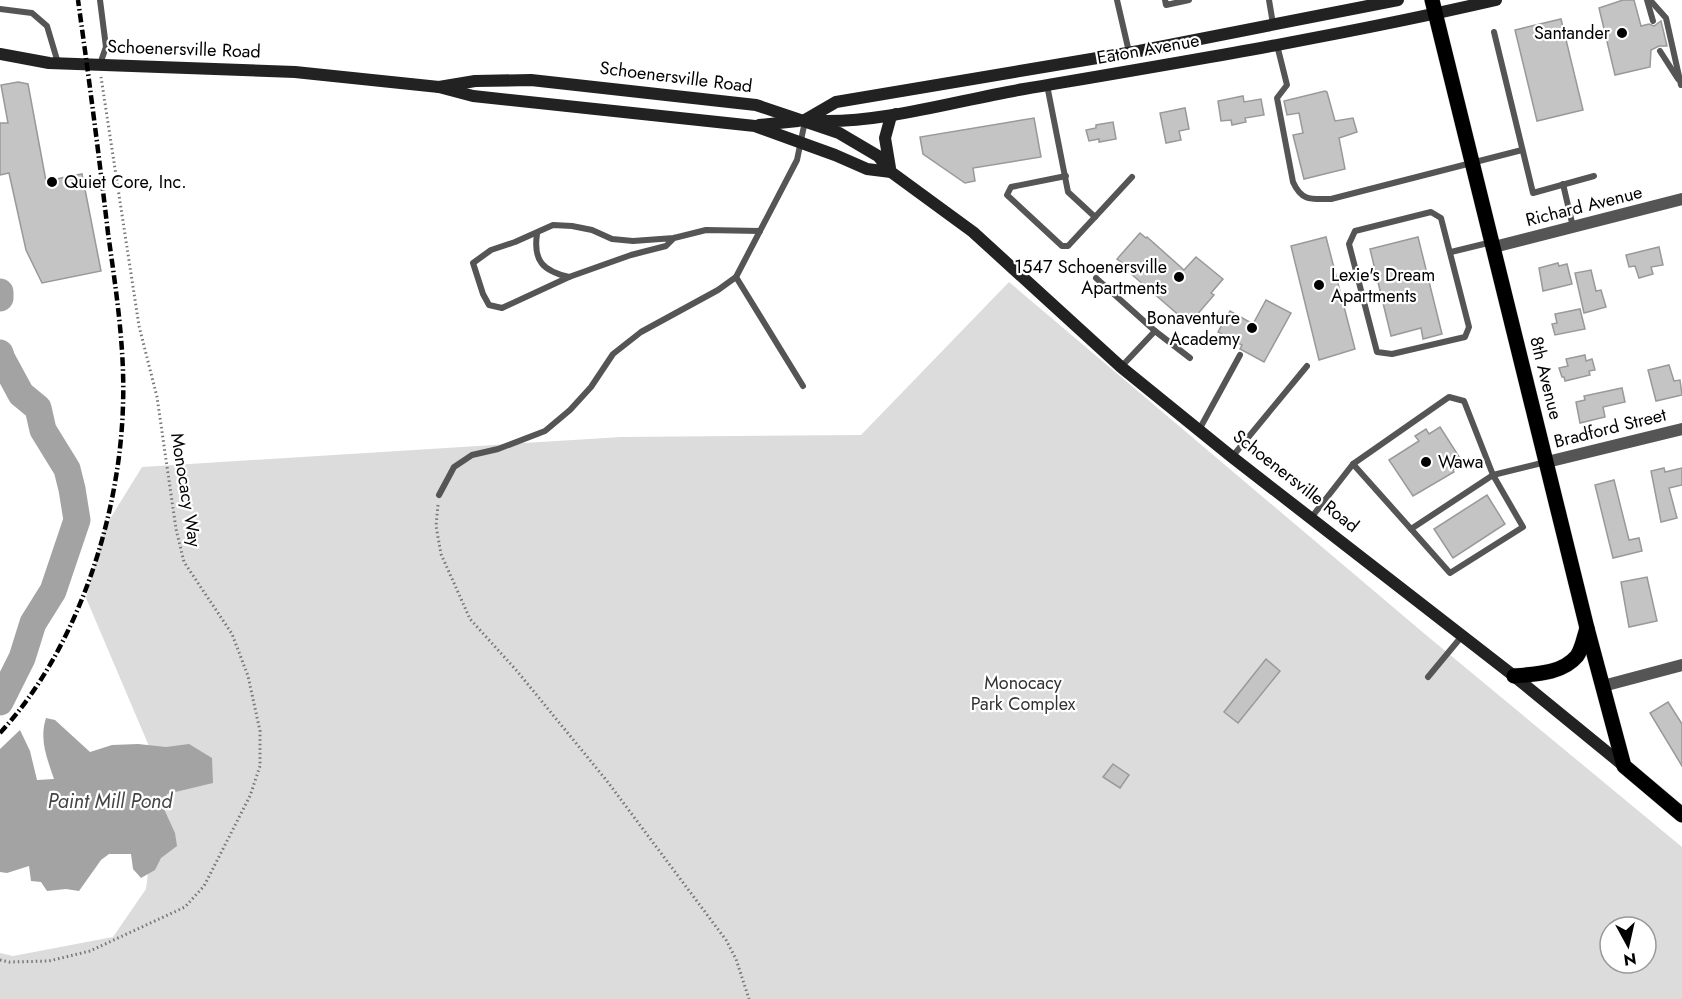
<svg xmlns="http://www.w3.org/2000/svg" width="1682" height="999" font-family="Jost,sans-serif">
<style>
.green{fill:#dcdcdc;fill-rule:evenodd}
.water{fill:#a3a3a3}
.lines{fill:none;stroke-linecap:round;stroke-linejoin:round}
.river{stroke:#a3a3a3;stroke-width:27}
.building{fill:#c4c4c4;stroke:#999;stroke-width:1.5}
.primary-casing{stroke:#dbdbdb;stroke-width:16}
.path{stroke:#777;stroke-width:3;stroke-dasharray:1.5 3;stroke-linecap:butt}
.lane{stroke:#555;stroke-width:6}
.street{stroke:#555;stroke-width:12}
.secondary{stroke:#222;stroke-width:12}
.primary{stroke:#000;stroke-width:15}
.rail{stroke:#000;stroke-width:4.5;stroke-dasharray:9 3 1.5 3;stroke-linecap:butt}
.poi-dot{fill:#000;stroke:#fff;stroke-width:2}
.labels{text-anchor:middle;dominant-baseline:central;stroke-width:4.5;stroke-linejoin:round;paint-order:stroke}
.poi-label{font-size:18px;fill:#000;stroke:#fff;text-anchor:end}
.street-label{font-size:18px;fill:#000;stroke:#fff}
.park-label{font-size:18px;fill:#333;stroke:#fff}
.water-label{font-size:20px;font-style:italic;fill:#444;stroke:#fff}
</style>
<rect width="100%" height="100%" fill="#fff"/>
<path class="green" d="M 1009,282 L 1426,635 L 1682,847 L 1682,999 L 0,999 L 0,953 L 13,956 L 113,937 L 146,889 L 160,772 L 86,598 L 105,527 L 142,467 L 621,437 L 861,435 ZM 1610,927 L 1646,927 L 1646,963 L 1610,963 Z"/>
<path class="water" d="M 46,718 L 55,720 L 90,752 L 112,745 L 138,744 L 166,747 L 189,744 L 212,758 L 213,783 L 167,794 L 164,809 L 175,833 L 177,846 L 161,858 L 155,870 L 141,878 L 133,869 L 131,854 L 109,854 L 101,860 L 79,891 L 66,889 L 47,891 L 41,882 L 31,881 L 29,866 L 7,873 L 0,872 L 0,749 L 20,730 L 30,751 L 37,780 L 54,779 C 47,758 39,740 46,718 Z"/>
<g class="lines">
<g class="river">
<polyline points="0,292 0,298"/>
<polyline points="0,353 2,359 21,394 38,408 43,430 67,469 72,489 77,520 53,591 33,623 22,658 0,702"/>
</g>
</g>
<g class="building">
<polygon points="1623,0 1634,0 1641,26 1649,24 1654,26 1661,21 1667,46 1659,46 1651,50 1650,67 1615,75 1599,8"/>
<polygon points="1561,19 1583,110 1537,121 1515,30"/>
<polygon points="18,82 28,84 46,181 82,174 101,271 42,283 26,250 9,173 0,175 0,123 8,123 1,85"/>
<polygon points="1325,91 1327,92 1335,121 1353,118 1357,132 1339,138 1345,169 1304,179 1293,135 1303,133 1299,113 1287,115 1284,101"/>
<polygon points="1243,96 1244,102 1261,99 1264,115 1245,118 1246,122 1232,125 1231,120 1221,121 1218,101"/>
<polygon points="1185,108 1189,129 1179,131 1181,140 1166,143 1160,113"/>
<polygon points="1034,118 1041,157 973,168 975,181 965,183 923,154 920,137"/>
<polygon points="1113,122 1116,139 1099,142 1099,139 1089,141 1086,130 1096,128 1096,125"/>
<polygon points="1140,233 1146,238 1147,237 1184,270 1196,257 1223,279 1211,293 1214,295 1189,324 1122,266 1124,264 1117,259"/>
<polygon points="1326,237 1355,349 1319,360 1291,246"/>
<polygon points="1418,237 1442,334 1423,339 1421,328 1391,336 1370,249"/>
<polygon points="1659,247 1663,265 1651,267 1653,274 1639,278 1635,266 1629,267 1626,255"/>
<polygon points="1558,263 1559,266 1567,264 1572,284 1543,291 1539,268"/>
<polygon points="1591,270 1596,291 1601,290 1606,307 1584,313 1575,273"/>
<polygon points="1266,300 1291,313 1264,362 1240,349 1242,345 1218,332 1230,311 1253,324"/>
<polygon points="1580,309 1585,329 1555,335 1552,324 1557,323 1555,314"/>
<polygon points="1585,355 1586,361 1592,359 1595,370 1589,371 1590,375 1565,381 1564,377 1562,377 1559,368 1568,366 1566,359"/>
<polygon points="1669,365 1674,381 1680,380 1682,395 1656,401 1648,370"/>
<polygon points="1622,388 1625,402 1603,407 1605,417 1580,423 1576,402 1585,400 1584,396"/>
<polygon points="1440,427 1463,463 1453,470 1454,472 1413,496 1389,460 1419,441 1415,436 1426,429 1429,434"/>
<polygon points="1664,468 1665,472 1682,468 1682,485 1669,488 1677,518 1661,522 1651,471"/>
<polygon points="1614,480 1629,540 1639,538 1642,551 1613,558 1595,485"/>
<polygon points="1487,495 1505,524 1453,558 1434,529"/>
<polygon points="1647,577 1657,621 1629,627 1621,582"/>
<polygon points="1266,659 1280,671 1238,723 1224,712"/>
<polygon points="1668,702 1682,724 1682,766 1650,713"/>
<polygon points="1113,764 1129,775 1120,788 1103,777"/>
</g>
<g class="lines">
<g class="primary-casing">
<g id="primary">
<polyline points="1432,0 1587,628 1624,766 1682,815"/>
<path d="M 1514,676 C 1535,674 1562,674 1577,656 C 1582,649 1584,637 1587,628"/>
</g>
</g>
<g class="path">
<polyline points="438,505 436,526 441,554 470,619 517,671 607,781 726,940 736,959 749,999"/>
<polyline points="0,960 9,962 49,961 90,951 185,907 204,886 250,796 260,766 260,731 248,676 232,634 184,562 176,529 157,397 139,326 101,77"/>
</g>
<g class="lane">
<polyline points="1117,0 1129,52"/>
<polyline points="1165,0 1166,5 1189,0"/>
<polyline points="1269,0 1273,24"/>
<polyline points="1647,0 1653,21"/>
<polyline points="1650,0 1666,18 1681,85"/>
<polyline points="0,9 32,13 47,26 58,63"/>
<polyline points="1494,32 1533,193 1594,176"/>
<path d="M 1277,45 L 1287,85 L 1277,98 L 1293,182 C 1302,202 1312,199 1331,199 L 1522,150"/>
<polyline points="1660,51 1678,79"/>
<polyline points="100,64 106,47 100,0"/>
<polyline points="1047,85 1068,192 1095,217 1132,177"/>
<polyline points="1066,176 1011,187 1007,195 1062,246 1068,246 1095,217"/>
<polyline points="1563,184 1573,227"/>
<polygon points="1431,212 1441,218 1469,327 1465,337 1392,354 1377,352 1349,244 1355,231"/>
<path d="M 537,234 C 533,261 543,271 569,277"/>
<polyline points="674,238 666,246 631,255 569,277 502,308 489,305 483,294 473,263 491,250 515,242 553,225 572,226 592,230 612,239 633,241 674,238 706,230 760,231"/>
<polyline points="1451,252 1492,242"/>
<polyline points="736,277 803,386"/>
<polyline points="1096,278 1155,331 1121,367"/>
<polyline points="1155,331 1190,358"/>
<polyline points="1199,430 1240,355"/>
<polyline points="1232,457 1307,366"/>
<polyline points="1353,464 1411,529 1493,475 1546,462"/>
<polyline points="439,495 454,467 472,455 498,449 545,431 570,410 591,387 613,354 641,332 718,290 736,277 797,160 805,121"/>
<polyline points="1311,518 1353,464 1449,397 1464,401 1493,475 1523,527 1450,573 1411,529"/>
<polyline points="1428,677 1462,636"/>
</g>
<g class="street">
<polyline points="1494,247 1682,199"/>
<polyline points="1547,462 1682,429"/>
<polyline points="1603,686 1682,665"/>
</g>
<g class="secondary">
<polyline points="0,54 49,63 295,72 439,87 473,96 755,126 835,155 867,169 891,172"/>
<polyline points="439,87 475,81 531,80 756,105 839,133 878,156 891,172 973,232 1121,367 1232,457 1514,676 1624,766"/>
<polyline points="805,120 836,102 1139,51 1398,0"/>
<path d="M 819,121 C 884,123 959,100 1024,89 C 1182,62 1340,36 1496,0"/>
<polyline points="759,125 798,121"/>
<polyline points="890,168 885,138 891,116 896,114"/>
</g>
<use href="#primary" class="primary"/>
<path class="rail" d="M 0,733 C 77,650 120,517 123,405 C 125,348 116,290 108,233 C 99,156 89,78 78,0"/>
</g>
<g class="poi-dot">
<circle cx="1622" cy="33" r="6"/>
<circle cx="52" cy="182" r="6"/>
<circle cx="1179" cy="277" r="6"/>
<circle cx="1319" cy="285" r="6"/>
<circle cx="1252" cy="328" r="6"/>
<circle cx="1426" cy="462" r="6"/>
</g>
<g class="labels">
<g class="poi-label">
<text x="1610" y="33">Santander</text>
<text x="64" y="182" text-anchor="start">Quiet Core, Inc.</text>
<text x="1167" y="267">1547 Schoenersville<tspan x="1167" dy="21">Apartments</tspan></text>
<text x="1331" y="275" text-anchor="start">Lexie's Dream<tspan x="1331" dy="21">Apartments</tspan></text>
<text x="1240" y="318">Bonaventure<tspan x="1240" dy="21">Academy</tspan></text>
<text x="1438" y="462" text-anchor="start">Wawa</text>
</g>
<g class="street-label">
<text transform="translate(184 49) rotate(2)">Schoenersville Road</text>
<text transform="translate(1148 49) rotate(-10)">Eaton Avenue</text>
<text transform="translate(676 77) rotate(7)">Schoenersville Road</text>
<text transform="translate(1584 206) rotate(-14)">Richard Avenue</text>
<text transform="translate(1546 378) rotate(76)">8th Avenue</text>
<text transform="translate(1610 428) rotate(-14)">Bradford Street</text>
<text transform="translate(1296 481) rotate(38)">Schoenersville Road</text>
<text transform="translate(186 490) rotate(81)">Monocacy Way</text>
</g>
<g class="park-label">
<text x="1023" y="683">Monocacy<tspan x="1023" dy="21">Park Complex</tspan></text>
</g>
<g class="water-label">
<text x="110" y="801">Paint Mill Pond</text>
</g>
</g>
<g transform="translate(1628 945) rotate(172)"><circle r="28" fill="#ffffff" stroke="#999999" stroke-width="1.5"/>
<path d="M0-4.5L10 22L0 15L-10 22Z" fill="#000000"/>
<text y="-9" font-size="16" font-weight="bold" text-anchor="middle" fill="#000000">N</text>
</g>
</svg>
